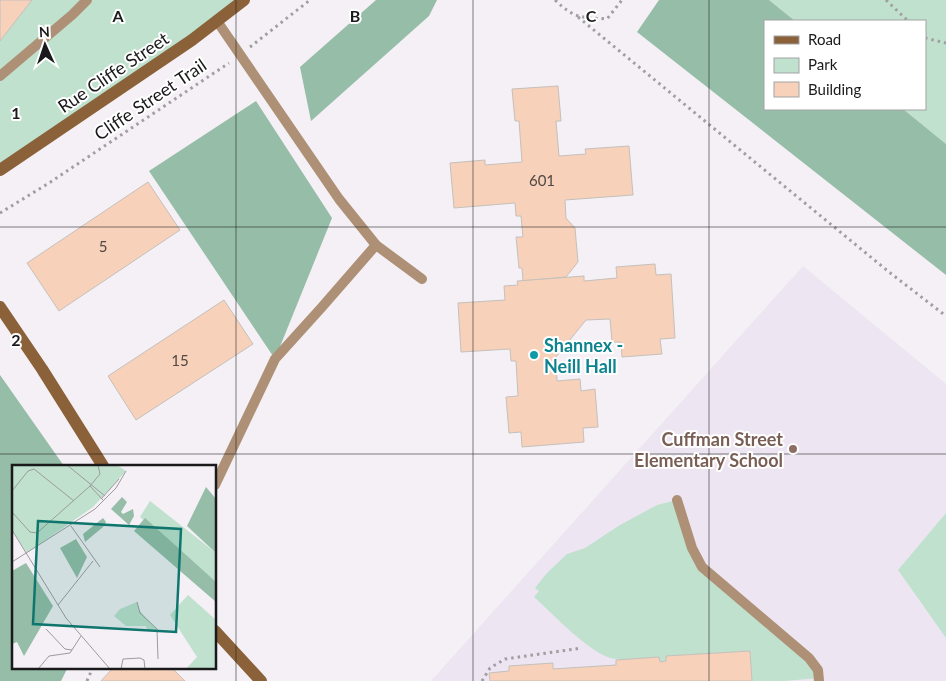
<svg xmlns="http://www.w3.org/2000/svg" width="946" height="681" font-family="Lato,sans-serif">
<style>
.built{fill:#ede5f1}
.green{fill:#bfe1cd}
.forest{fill:#95bda7}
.building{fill:#f7d1ba;stroke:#c5c0bc}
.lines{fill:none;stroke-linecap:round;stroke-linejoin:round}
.path{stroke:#a19ea2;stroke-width:3;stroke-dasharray:2.5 4;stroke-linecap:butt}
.lane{stroke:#ad9076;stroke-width:10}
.secondary{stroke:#8a6139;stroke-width:12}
.grid{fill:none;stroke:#1a191b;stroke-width:1;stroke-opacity:0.55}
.culture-dot{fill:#0f9aa8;stroke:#fff;stroke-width:2}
.education-dot{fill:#8d6e63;stroke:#fff;stroke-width:2}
.labels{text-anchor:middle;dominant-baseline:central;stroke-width:4;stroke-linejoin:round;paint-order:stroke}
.number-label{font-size:15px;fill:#514743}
.street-label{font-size:18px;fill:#1a191b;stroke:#fff}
.culture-label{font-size:18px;font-weight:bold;fill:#0d838f;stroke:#fff;text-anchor:start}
.education-label{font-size:18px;font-weight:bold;fill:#785e54;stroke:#fff;text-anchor:end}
.inset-road{fill:none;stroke:#9d9a9e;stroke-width:1}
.view{fill:#0f766e;fill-opacity:0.15;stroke:#0f766e;stroke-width:2.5}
.inset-edge{fill:none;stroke:#1a191b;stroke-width:2.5}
.grid-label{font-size:16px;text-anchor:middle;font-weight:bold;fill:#1a191b;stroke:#fff;stroke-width:4;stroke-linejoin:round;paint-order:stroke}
</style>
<rect width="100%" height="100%" fill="#f4f0f5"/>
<polygon class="built" points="803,266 946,384 946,513 898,570 946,638 946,681 431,681"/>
<g class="green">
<polygon points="0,0 244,0 0,170"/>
<polygon points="769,0 946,0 946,144 903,109 925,109 925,21 795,21"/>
<path d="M 677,500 L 702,567 L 809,658 L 819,678 L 784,681 L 752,681 L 750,651 L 666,656 L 666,661 L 660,662 L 659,657 C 645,658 630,660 616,659 C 594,658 552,613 534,597 L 539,591 L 535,588 L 547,573 L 567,554 L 585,548 L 620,525 L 657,505 Z"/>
<polygon points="946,513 946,638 898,570"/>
</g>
<g class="forest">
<polygon points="376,0 437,0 429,16 311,121 300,67"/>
<polygon points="659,0 769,0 795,21 765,21 765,109 903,109 946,144 946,275 637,32"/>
<polygon points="256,101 332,218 275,359 149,171"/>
<polygon points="0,375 64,466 14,466 14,667 68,667 61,681 0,681"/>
</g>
<g class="building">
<polygon points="0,0 32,0 0,41"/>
<polygon points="558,86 561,121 556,121 559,156 586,154 585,149 629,146 633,195 565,200 566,218 575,228 578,262 566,277 523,281 522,268 519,268 516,237 523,237 521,216 516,216 515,203 454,208 450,163 485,160 485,165 522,162 519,121 515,121 512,89"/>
<polygon points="148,182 180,230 59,311 27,263"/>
<polygon points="655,264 656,275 671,274 675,338 660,339 662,354 622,357 621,342 612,342 610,319 586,320 556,357 557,381 580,379 581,391 595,389 598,427 583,428 584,442 522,447 521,432 509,433 506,397 518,396 516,361 511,361 510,349 461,352 458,303 505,300 504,286 518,285 517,281 584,276 584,281 617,278 616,267"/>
<polygon points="224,300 253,344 136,420 108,376"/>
<polygon points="750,651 752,681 490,681 489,673 509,671 509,666 553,663 553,669 616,665 616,660 659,657 660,662 666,661 666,656"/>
<polygon points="110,667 171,667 185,681 101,681 112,669"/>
</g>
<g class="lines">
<g class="path">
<path d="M 555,0 C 575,19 580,17 607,19 L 622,0"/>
<polyline points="886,0 908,21"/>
<polyline points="578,17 889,272 946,316"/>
<polyline points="925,38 946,43"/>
<polyline points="250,47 310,0"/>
<polyline points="0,213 49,183 229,63"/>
<polyline points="87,681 93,667"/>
<polyline points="482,681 490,668 505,659 582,648"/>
</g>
<g class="lane">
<polyline points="217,21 339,199 376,245 422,279"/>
<polyline points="0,76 72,15 87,0"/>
<polyline points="215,485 275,359 322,307 376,245"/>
<polyline points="677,500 692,548 702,567 809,658 818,670 819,681"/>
</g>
<g class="secondary">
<polyline points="0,170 192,40 244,0"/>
<polyline points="0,307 42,369 103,466"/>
<polyline points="215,631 261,681"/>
</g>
</g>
<path class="grid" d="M 236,0 L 236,681M 473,0 L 473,681M 709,0 L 709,681M 0,227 L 946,227M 0,454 L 946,454"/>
<circle class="culture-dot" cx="534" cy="355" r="5"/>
<circle class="education-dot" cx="793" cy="449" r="5"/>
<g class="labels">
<g class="number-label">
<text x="542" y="180">601</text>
<text x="103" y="246">5</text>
<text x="180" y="360">15</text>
</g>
<g class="street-label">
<text transform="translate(113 72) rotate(-34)">Rue Cliffe Street</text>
<text transform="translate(150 99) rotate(-34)">Cliffe Street Trail</text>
</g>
<g class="culture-label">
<text x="544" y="345">Shannex -<tspan x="544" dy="21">Neill Hall</tspan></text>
</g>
<g class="education-label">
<text x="783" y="439">Cuffman Street<tspan x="783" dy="21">Elementary School</tspan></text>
</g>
</g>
<g transform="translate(12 465)">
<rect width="204" height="204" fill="#f4f0f5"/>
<path d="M 0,0 L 105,0 L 114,6 L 81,42 L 15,88 L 0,65 ZM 138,36 L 204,88 L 204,117 L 128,52 ZM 176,130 L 204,155 L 204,204 L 174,204 L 185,192 L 158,150 ZM 125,137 L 127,145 L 145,165 L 135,165 L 134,161 L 114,161 L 102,151 L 108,144 Z" fill="#bfe1cd"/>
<path d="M 194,22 L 204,34 L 204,88 L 175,61 ZM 110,32 L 115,37 L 109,47 L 111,49 L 121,44 L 122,51 L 117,60 L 99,44 ZM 91,53 L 94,57 L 91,62 L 73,77 L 71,69 ZM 133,53 L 204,117 L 204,137 L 122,66 ZM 64,74 L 75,92 L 65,113 L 48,83 ZM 14,98 L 41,141 L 12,191 L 5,177 L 0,179 L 0,106 Z" fill="#95bda7"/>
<path class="inset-road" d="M 55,0 L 93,31M 78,21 L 91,35M 0,26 L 16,6 L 22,4 L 62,36M 89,34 L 107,14M 0,47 L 18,67 L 25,68 L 78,21 L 88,9 L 86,0M 59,61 L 88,102M 0,65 L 54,153 L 98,204M 0,97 L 83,44 L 104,23 L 114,6M 125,137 L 128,148 L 145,164 L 146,194M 46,140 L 81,96M 34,164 L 53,184 L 60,185M 26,204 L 37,191 L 58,188 L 69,171M 109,204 L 111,194 L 128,193 L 132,195 L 133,204"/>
<path class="view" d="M 26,56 L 169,64 L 164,167 L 21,159 Z"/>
<rect width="204" height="204" class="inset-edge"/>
</g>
<g class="grid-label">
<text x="118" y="22">A</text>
<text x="355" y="22">B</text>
<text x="591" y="22">C</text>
<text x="16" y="119">1</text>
<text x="16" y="346">2</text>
</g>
<rect x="764" y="20" width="162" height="90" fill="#ffffff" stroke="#a3a3a4"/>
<rect x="774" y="36" width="25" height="8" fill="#8a6139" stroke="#a3a3a4"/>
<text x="808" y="45" font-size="15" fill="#1a191b">Road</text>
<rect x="774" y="58" width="25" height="15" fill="#bfe1cd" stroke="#a3a3a4"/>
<text x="808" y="70" font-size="15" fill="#1a191b">Park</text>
<rect x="774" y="82" width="25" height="15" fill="#f7d1ba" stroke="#a3a3a4"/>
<text x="808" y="95" font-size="15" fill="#1a191b">Building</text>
<g transform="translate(45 45) rotate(357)" stroke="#ffffff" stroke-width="4" paint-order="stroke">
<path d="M0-4L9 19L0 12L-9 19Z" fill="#1a191b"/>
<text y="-8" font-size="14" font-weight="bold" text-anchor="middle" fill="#1a191b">N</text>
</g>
</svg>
